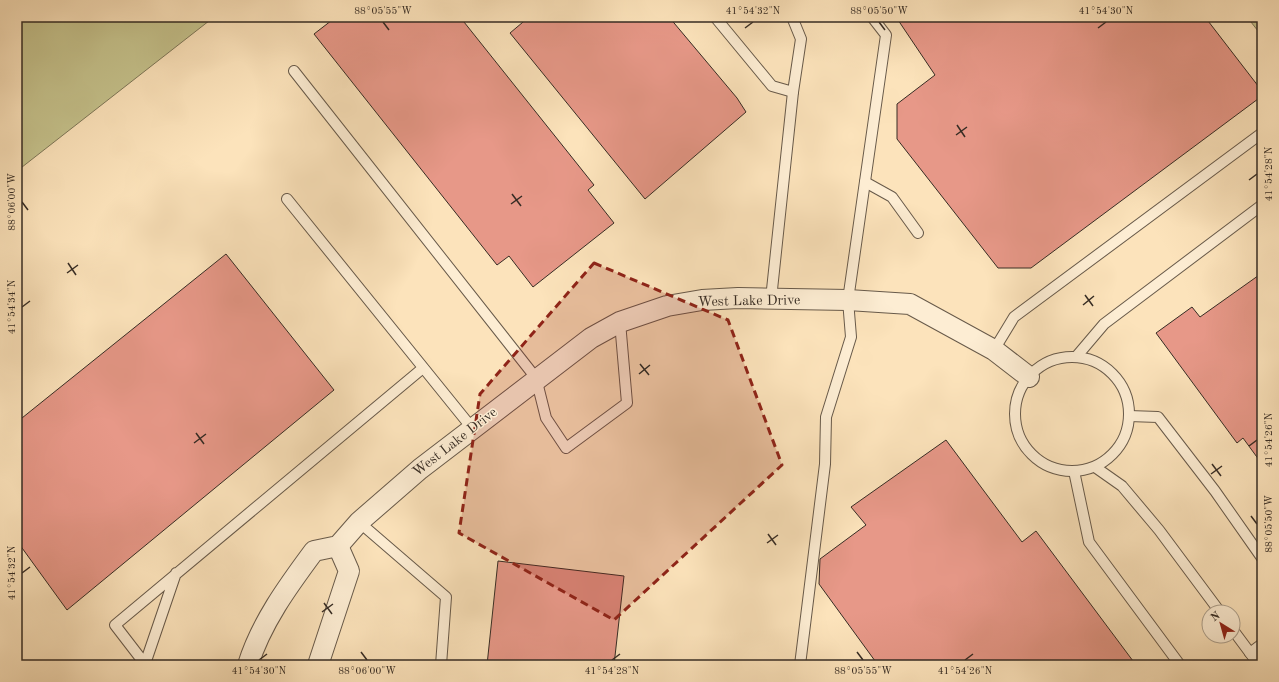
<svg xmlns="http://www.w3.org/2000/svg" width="1279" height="682" font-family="'Old Standard TT',serif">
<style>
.green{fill:#c5c28c;stroke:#7e7758}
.building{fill:#e79888;stroke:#362c24}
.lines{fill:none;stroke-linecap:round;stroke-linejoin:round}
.service-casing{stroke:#685a4a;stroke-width:12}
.minor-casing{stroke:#685a4a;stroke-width:22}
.service{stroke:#fdedd3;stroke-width:10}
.minor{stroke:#fdedd3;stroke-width:20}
.marked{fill:#8f2418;fill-opacity:0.2;stroke:#8f2418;stroke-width:3;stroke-dasharray:8 5;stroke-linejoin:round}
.ticks{fill:none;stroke:#362c24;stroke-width:1.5}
.labels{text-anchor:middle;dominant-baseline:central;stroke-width:3;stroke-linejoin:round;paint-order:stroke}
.street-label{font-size:14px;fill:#362c24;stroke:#fdedd3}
.neatline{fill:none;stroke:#362c24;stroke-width:1.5}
.ticks-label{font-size:10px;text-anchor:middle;fill:#362c24}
</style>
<rect width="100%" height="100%" fill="#fce3bb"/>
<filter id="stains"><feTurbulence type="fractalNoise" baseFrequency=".005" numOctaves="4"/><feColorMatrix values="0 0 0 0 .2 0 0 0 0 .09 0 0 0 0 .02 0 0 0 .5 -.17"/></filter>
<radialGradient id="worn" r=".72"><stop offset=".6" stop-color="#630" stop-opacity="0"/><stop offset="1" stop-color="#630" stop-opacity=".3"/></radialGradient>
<g class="green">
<polygon points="17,17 214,17 17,171"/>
<polygon points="1247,17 1262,17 1262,36"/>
</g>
<g class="building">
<polygon points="336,17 460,17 594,185 588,190 614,223 533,287 509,256 497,265 314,34"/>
<polygon points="529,17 669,17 737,98 746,112 645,199 510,33"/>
<polygon points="896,17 1205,17 1262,91 1262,96 1031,268 998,268 897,139 897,104 935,75"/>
<polygon points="226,254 334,390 67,610 17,541 17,422"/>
<polygon points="1262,273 1262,464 1243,438 1237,443 1156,333 1192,307 1200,317"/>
<polygon points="946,440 1022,542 1036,531 1136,665 878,665 819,584 820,559 866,525 851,507"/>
<polygon points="498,561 624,576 614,665 487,665"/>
</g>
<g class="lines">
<g class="service-casing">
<g id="service">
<polyline points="715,17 772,86 793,92"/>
<polyline points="294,71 536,378 546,418 566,448 627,403 620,322"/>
<polyline points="865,182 892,197 918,233"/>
<polyline points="287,199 472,428"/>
<polyline points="771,299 793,92 801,39 792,17"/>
<polyline points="994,350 1014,317 1262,133"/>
<polyline points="1076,357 1104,324 1262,205"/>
<circle cx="1072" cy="414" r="57"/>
<polyline points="1129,416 1158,417 1215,491 1262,558"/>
<polyline points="1095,467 1122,486 1159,530 1220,612"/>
<polyline points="1074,471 1089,542 1180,665"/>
<polyline points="359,522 446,597 441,665"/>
<polyline points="176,573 145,664 115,625 423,368"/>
<polyline points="1233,630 1259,665"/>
<polyline points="1250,653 1262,644"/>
<polyline points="800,665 825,464 826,417 851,337 848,300 886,35 872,17"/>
</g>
</g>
<g class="minor-casing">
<g id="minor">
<path d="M 248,665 C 261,623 288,586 314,551 L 338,546 L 359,522 L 420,469 L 591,338 L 620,322 L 667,306 L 702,300 L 738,298 L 848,300 L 910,304 L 994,350 L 1029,377"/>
<polyline points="318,665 349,571 338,546"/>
</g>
</g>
<use href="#service" class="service"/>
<use href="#minor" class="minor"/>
</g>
<path class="marked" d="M 594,263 L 728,320 L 782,465 L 614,620 L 459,533 L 480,394 Z"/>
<path class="ticks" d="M 383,22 L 389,30M 879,22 L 885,30M 745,28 L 753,22M 1098,28 L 1106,22M 957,125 L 965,137M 956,135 L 967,127M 1249,180 L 1257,174M 512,194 L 521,206M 22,202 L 28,210M 511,204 L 522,196M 68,263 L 76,275M 67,273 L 78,265M 1085,295 L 1093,306M 1083,305 L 1094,296M 22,307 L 30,301M 640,364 L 649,375M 639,374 L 650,365M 196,433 L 204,444M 194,443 L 206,434M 1249,446 L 1257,440M 1212,464 L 1221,476M 1211,474 L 1222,466M 1251,516 L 1257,524M 768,534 L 776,545M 767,543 L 778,535M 22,573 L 30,567M 324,603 L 332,614M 322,612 L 333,604M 361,652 L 367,660M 857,652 L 863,660M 259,660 L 267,654M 612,660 L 620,654M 965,660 L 973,654"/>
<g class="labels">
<g class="street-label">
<text transform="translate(749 301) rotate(-1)">West Lake Drive</text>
<text transform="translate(455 442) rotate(-38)">West Lake Drive</text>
</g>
</g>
<rect width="1279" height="682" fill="none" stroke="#fce3bb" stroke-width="44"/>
<g transform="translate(1221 624) rotate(323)"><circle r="19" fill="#fdedd3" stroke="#ada08d"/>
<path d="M0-3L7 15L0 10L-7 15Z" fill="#8f2418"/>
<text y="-6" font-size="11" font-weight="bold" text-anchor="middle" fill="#362c24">N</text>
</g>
<rect x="22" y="22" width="1235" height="638" class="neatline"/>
<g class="ticks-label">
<text x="383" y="14">88°05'55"W</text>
<text x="753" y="14">41°54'32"N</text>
<text x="879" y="14">88°05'50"W</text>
<text x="1106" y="14">41°54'30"N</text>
<text transform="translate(1268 174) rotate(-90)" y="4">41°54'28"N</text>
<text transform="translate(11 202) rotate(-90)" y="4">88°06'00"W</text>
<text transform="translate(11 307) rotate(-90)" y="4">41°54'34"N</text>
<text transform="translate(1268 440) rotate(-90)" y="4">41°54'26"N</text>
<text transform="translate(1268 524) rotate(-90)" y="4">88°05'50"W</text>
<text transform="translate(11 573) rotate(-90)" y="4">41°54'32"N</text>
<text x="259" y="674">41°54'30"N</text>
<text x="367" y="674">88°06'00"W</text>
<text x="612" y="674">41°54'28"N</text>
<text x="863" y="674">88°05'55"W</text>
<text x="965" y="674">41°54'26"N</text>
</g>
<rect width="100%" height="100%" filter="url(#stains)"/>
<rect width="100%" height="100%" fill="url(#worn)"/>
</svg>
